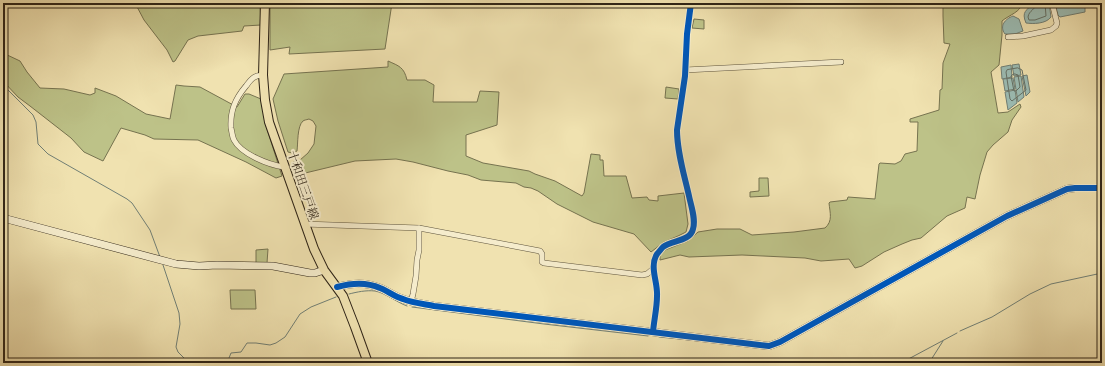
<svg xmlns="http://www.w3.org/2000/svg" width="1105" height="366" font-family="'IM FELL French Canon','Noto Serif JP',serif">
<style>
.green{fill:#bdc288;stroke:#767350}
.water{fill:#9cbcb3;stroke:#707f75}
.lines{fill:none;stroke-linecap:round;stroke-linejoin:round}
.shore{stroke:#657065;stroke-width:1}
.stream{stroke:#707f75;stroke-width:1}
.street-casing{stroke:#5e543d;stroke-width:6}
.secondary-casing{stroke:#2e2417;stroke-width:8}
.primary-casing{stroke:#2e2417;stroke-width:10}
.street{stroke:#f5eccc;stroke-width:5}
.secondary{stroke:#f5eccc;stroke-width:7}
.primary{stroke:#f0e2b0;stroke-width:8}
.cycleway-casing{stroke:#f5eccc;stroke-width:8}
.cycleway{stroke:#0057b8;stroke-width:6}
.labels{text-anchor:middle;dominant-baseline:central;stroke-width:4;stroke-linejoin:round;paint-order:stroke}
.street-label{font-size:12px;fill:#2e2417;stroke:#f5eccc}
</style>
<rect width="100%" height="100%" fill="#f0e2b0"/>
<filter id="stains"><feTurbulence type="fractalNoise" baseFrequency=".005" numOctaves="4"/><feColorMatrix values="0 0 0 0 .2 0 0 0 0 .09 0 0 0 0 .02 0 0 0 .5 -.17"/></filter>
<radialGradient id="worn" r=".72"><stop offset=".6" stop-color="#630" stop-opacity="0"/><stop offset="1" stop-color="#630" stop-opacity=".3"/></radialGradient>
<g class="green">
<polygon points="135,3 260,3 261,25 244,26 242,31 198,36 188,40 175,61 173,62 167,50 144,20"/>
<polygon points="283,3 392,3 385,49 289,54 290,47 270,50 270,8 282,4"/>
<path d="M 943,3 L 1022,3 C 1021,12 1009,15 1002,21 L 1002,35 L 999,65 L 991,72 L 998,113 L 1008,112 L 1020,104 L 1021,107 L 1012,120 L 1008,132 L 993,145 L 987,152 L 980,175 L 975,199 L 967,197 L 965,208 L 947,216 L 921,238 L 912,240 L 902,244 L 884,252 L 862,266 L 855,268 L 849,259 L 821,261 L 805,258 L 742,255 L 689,257 L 680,255 L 660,260 L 660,256 L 665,250 L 688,241 L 698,232 L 717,229 L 740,229 L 752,235 L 794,232 L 825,228 C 833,221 830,213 829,203 L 830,202 L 847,200 L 848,197 L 875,199 L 879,164 L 880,163 L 895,164 L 901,161 L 905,154 L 917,151 L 918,122 L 910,122 L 910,119 L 939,110 L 940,90 L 942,89 L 943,63 L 950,44 L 944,43 L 943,16 Z"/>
<polygon points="694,19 704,20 704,29 692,28"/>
<polygon points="3,53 20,61 27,72 40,88 64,89 90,95 95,93 95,88 116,96 146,114 170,119 176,85 184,86 200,87 237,107 245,94 249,94 261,99 266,126 282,176 276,178 246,162 198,140 154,139 145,135 121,128 103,161 84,152 71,138 30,106 18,97 3,81"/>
<path d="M 388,61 C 399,66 404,67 407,80 L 425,80 L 434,85 L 433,102 L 477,102 L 480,91 L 499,92 L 497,125 L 466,135 L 466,156 L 483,163 L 529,171 L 535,174 L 555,181 L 582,196 L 584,193 L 591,154 L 600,155 L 600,160 L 603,160 L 604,176 L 626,176 L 632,198 L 647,197 L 649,200 L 658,201 L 658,196 L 684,193 L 688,224 L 686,232 L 678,236 L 664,242 L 651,252 L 634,234 L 593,222 L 557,204 L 538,191 L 531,188 L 524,187 L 516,183 L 481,180 L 468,175 L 448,171 L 413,162 L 396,159 L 355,161 L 297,175 L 292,163 L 294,162 L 300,160 L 308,153 L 314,144 L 316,126 L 313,121 L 309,119 C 306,120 304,120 303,121 C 297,126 298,144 297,151 L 292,153 L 288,152 L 278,121 L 273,99 L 284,74 L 388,67 Z"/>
<polygon points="666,87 679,89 678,99 665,98"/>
<polygon points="759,178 768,178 769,196 750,197 750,192 759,191"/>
<polygon points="268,249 267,263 256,263 256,250"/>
<polygon points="230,290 255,290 256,309 231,309"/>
</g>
<g class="water">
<path d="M 1033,3 L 1049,3 L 1051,17 C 1046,24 1033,24 1026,23 C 1021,11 1027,11 1033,3 Z"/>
<polygon points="1055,3 1085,3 1085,12 1060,17 1058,15"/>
<path d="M 1013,16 L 1019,19 L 1023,31 L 1015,34 L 1005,34 C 999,26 1005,19 1013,16 Z"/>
<polygon points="1019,64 1021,75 1014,76 1012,65"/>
<polygon points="1011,65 1012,77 1002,79 1001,67"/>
<polygon points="1027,75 1030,92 1026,96 1022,76"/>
<polygon points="1021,76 1024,97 1018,102 1014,77"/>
<polygon points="1013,78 1015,89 1005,91 1003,79"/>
<polygon points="1015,90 1017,103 1008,110 1005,92"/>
</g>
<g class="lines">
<g class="shore">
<path d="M 1036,3 C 1036,10 1029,10 1028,17 L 1029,20 L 1035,20 L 1046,16 L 1045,3"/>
<polygon points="1018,68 1022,70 1026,90 1012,101 1010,99 1006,72 1007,70"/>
<polygon points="1015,74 1018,75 1020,87 1016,91 1014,91 1011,76 1012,75"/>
</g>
<g class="stream">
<polyline points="3,85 33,115 36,122 38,144 48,154 127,199 132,203 150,230 160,257"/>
<polyline points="163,265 179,313 180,324 176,347 178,352 189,363"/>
<path d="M 349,294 C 357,292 366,290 375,291 C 386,293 396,302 407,306"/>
<polyline points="412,307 544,324 648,336"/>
<polyline points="960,331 969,327 992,317 1030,294 1051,284 1102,273"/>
<polyline points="659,337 700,341"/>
<polyline points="227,363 231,353 241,352 247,343 256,343 270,345 276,343 285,337 300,314 311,307 336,297"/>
<polyline points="901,363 957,333"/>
<polyline points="929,363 943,341"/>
</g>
<g class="street-casing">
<g id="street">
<polyline points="1008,37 1023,36 1051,30 1056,26 1057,23 1052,3"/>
<polyline points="685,70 841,62"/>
<path d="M 263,75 C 261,76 259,75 257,76 C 252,77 249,82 246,86 C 235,99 230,111 231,128 C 232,132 232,136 234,140 C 241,154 269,165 284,167"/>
<polyline points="304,224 419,228 540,251 542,254 542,262 544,263 642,275 647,274 653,269"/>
<polyline points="411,302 413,294 416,276 417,260 419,250 419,228"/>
<path d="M 653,332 C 654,320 657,308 657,296 C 658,282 649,267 657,254 C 659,252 661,249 663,247 C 671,240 690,242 693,229 C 696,219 691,206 689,196 C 684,174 677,152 677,130 L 685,76 L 687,34 L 691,3"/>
</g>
</g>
<g class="secondary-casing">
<g id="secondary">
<polyline points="3,218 176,264 199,266 217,265 273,266 310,273 315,273 324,270"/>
<path d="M 337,287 C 351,283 367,282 380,288 C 388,291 395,297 403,299 C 413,303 424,304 434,306 L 769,346 L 780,342 L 1007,216 L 1067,189 L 1075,188 L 1102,188"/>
</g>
</g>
<g class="primary-casing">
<polyline id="primary" points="265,3 263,75 265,100 269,122 314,249 324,270 343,296 355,327 368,363"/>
</g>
<use href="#street" class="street"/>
<use href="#secondary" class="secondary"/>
<use href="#primary" class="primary"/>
<g class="cycleway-casing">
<g id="cycleway">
<path d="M 337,287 C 351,283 367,282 380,288 C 388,291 395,297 403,299 C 413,303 424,304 434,306 L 769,346 L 780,342 L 1007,216 L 1067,189 L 1075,188 L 1102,188"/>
<path d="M 653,332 C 654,320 657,308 657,296 C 658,282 649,267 657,254 C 659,252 661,249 663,247 C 671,240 690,242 693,229 C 696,219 691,206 689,196 C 684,174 677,152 677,130 L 685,76 L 687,34 L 691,3"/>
</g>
</g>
<use href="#cycleway" class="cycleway"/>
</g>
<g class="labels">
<g class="street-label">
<text transform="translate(303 185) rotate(71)">十和田三戸線</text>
</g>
</g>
<rect width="1105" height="366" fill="none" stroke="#f0e2b0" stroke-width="16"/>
<rect x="4" y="4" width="1097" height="358" fill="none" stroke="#2e2417" stroke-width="2"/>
<rect x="8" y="8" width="1089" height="350" fill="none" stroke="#2e2417"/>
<rect width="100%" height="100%" filter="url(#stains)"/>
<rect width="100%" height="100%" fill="url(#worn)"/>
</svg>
